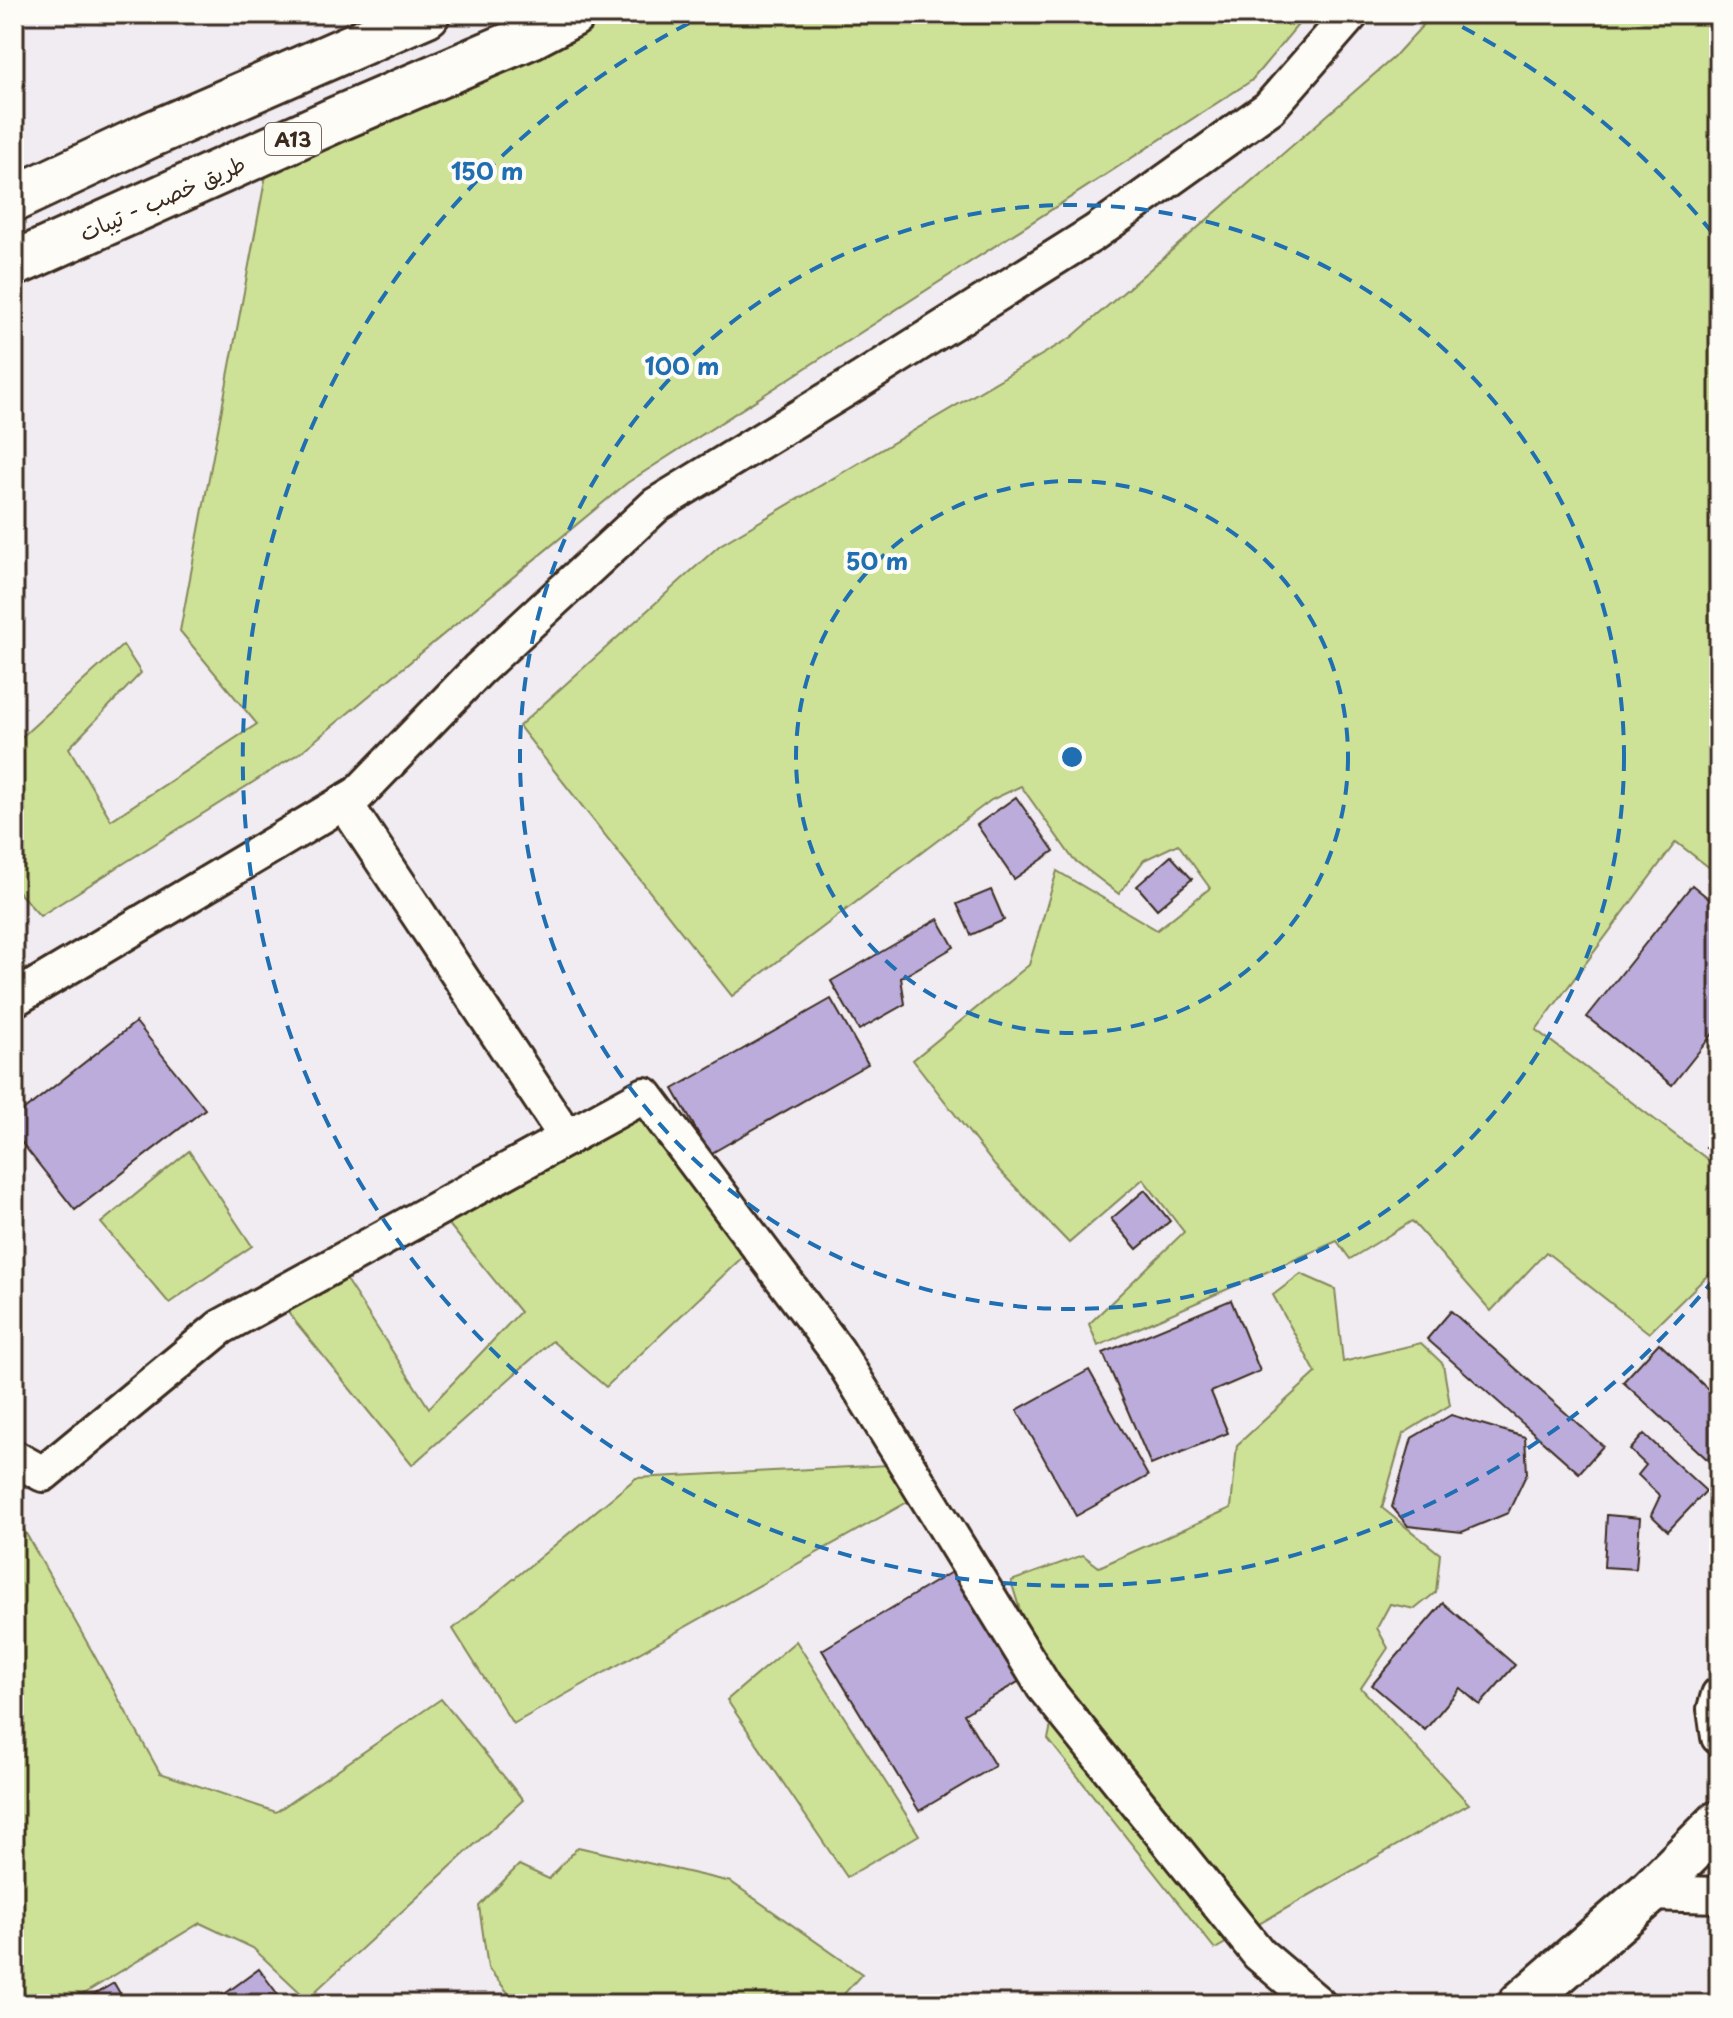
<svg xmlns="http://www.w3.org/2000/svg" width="1733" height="2018" font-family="'Playpen Sans','Playpen Sans Arabic',sans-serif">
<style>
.green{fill:#cde297;stroke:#84865a;stroke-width:2}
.building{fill:#bbacdc;stroke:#3b2a1e;stroke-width:2}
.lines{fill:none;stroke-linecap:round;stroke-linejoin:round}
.minor-casing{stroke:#3b2a1e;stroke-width:40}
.secondary-casing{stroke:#3b2a1e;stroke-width:50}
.trunk-casing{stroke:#3b2a1e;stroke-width:50}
.minor{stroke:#fdfcf7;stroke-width:34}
.secondary{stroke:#fdfcf7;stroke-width:44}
.trunk{stroke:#fdfcf7;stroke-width:44}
.ring{fill:none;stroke:#1f6fb2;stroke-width:4;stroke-dasharray:14 10}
.labels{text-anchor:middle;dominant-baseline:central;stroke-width:8;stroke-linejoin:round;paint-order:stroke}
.shield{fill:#fdfcf7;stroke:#75695f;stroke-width:2}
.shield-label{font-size:20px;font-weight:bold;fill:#3b2a1e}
.street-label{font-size:22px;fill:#3b2a1e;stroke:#fdfcf7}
.centre{fill:#1f6fb2;stroke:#fdfcf7;stroke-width:4}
.ring-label{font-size:24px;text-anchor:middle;font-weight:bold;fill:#1f6fb2;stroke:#fdfcf7;stroke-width:8;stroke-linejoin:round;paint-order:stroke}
</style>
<rect width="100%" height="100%" fill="#f0ecf2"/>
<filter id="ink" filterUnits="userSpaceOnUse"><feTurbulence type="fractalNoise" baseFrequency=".0125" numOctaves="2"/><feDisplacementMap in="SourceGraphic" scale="16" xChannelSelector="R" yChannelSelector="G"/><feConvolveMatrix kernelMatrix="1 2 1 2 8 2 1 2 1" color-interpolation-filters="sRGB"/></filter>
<g filter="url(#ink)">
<g class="green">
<polygon points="586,14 1307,14 1251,81 627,483 301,752 40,916 14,887 14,744 123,645 141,673 69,748 111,820 257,724 180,631 273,138"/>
<polygon points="1433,14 1719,14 1719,875 1676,842 1536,1030 1719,1168 1719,1264 1649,1333 1546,1252 1491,1311 1412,1221 1350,1259 1337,1241 1098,1346 1089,1324 1184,1232 1143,1179 1069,1243 995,1166 913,1060 1029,965 1057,871 1157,930 1210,888 1178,844 1144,860 1119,894 1073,859 1021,786 991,800 732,996 519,726 720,545 1072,337 1393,58"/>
<polygon points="636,1114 751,1249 606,1387 552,1341 412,1465 285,1309 343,1275 429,1408 520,1312 443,1217"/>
<polygon points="189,1151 252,1246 169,1303 101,1223"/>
<polygon points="1301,1274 1335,1289 1343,1362 1421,1343 1443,1364 1450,1405 1403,1434 1382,1508 1440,1554 1436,1592 1415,1609 1390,1604 1377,1628 1388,1648 1361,1688 1469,1804 1215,1949 1048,1739 1053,1716 1170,1814 1034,1656 1011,1581 1083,1555 1099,1567 1231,1508 1237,1445 1316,1373 1273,1295"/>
<polygon points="890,1465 927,1491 513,1724 453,1629 636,1478"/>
<polygon points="14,1512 160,1773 276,1812 441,1699 523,1800 307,1999 253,1948 200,1923 67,2004 14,2004"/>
<polygon points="796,1641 919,1835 847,1877 727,1700"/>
<polygon points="578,1847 731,1882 862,1974 842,1996 847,2004 517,2004 488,1968 479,1906 519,1865 549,1879"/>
</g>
<g class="building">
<polygon points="1016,797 1054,851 1014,879 977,825"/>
<polygon points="1171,856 1192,879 1157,909 1137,886"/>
<polygon points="1692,885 1719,907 1719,1026 1672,1085 1587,1017"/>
<polygon points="991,890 1004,920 971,935 957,904"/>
<polygon points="938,919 954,947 901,978 905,1004 859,1030 831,981"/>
<polygon points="831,999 868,1064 710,1154 673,1089"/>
<polygon points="136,1022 205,1109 75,1210 14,1133 14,1118"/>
<polygon points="1719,1131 1719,1157 1706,1147"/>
<polygon points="1145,1190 1170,1221 1137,1249 1111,1219"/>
<polygon points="1231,1300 1260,1371 1211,1392 1228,1433 1151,1465 1103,1353"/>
<polygon points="1451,1311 1603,1446 1579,1473 1427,1339"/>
<polygon points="1659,1343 1713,1394 1719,1387 1719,1446 1707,1459 1623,1382"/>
<polygon points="1089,1370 1148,1476 1076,1516 1017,1410"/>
<polygon points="1451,1415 1525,1437 1527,1473 1508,1513 1462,1532 1408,1526 1392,1507 1412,1438"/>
<polygon points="1644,1434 1706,1491 1668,1531 1651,1515 1660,1496 1638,1475 1646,1465 1630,1450"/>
<polygon points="1607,1515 1640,1518 1636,1569 1604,1567"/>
<polygon points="963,1565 1030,1675 964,1714 995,1766 919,1811 822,1650"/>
<polygon points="1443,1603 1515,1665 1480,1705 1460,1688 1425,1730 1372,1685"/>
<polygon points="259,1969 285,2004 211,2004"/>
<polygon points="114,1983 126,2004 78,2004"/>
</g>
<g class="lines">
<g class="minor-casing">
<g id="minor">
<polyline points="344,802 567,1138"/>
<polyline points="14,999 358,794 478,670 656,505 862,379 1094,233 1269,108 1351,14"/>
<polyline points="14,1458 43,1474 221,1327 645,1095 837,1351 1044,1687 1259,1954 1318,2004"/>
<polyline points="1719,1695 1715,1709 1719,1737"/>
<polyline points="1649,1893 1719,1895"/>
</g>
</g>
<g class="secondary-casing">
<polyline id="secondary" points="1521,2004 1649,1893 1719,1823"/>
</g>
<g class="trunk-casing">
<g id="trunk">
<polyline points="14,199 150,135 427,14"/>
<polyline points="14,264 337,119 531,36 573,14"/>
</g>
</g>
<use href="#minor" class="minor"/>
<use href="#secondary" class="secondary"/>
<use href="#trunk" class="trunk"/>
</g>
</g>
<g class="ring">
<circle cx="1072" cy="757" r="276"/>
<circle cx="1072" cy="757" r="552"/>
<path d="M1715 1278A828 828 0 1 1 703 16M1441 16A828 828 0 0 1 1715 236"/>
</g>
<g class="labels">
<rect class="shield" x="265" y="123" width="56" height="32" rx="6"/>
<g class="shield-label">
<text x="293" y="139">A13</text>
</g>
<g class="street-label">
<text transform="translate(162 197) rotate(-24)">طريق خصب - تيبات</text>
</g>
</g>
<circle cx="1072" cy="757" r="12" class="centre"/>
<g class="ring-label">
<text x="487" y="180">150 m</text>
<text x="682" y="375">100 m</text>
<text x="877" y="570">50 m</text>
</g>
<rect width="1733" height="2018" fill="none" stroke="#fdfcf7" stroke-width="48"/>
<rect x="24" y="24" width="1685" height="1970" fill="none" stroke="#3b2a1e" stroke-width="3" filter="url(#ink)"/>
</svg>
